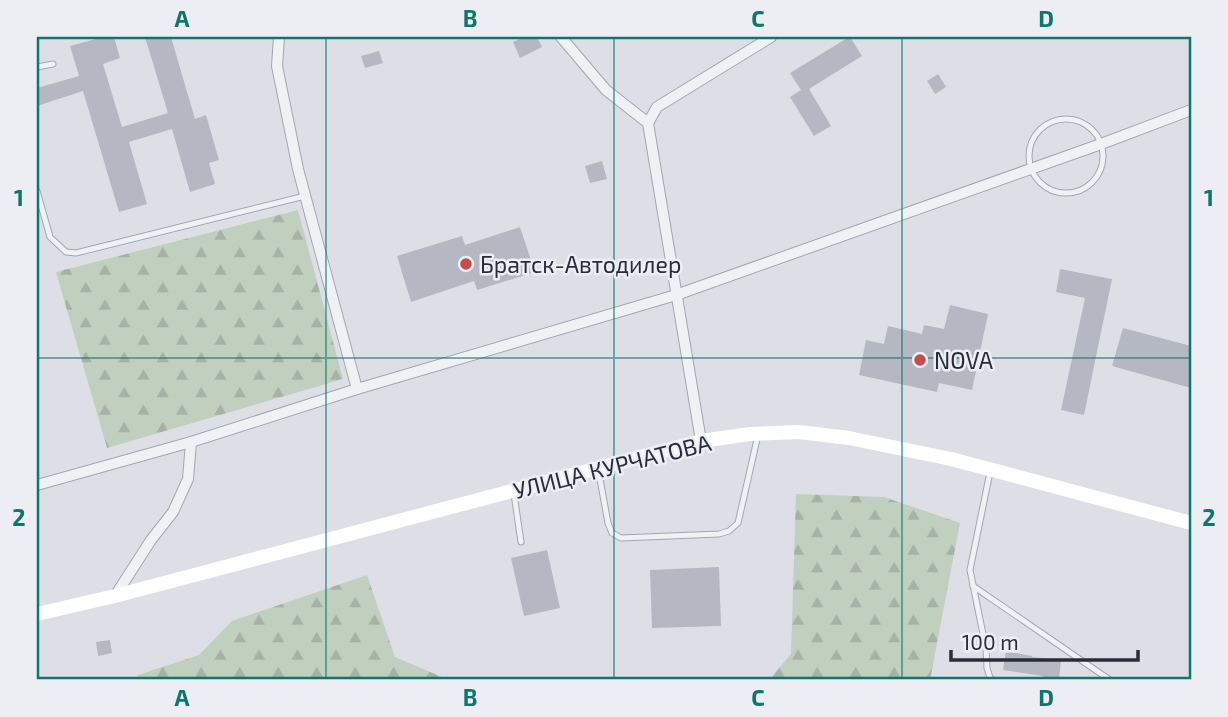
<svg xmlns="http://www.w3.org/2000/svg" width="1228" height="717" font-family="'Exo 2',sans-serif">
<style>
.forest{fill:url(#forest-firs)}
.building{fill:#b5b8c2}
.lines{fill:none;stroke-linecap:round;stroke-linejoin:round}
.service-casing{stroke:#a4a6af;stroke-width:7}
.minor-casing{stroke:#a4a6af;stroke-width:12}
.service{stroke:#f0f1f5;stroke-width:5}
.minor{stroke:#f0f1f5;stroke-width:10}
.secondary{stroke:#fff;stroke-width:14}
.grid{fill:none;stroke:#0f766e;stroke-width:2;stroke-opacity:0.55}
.poi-dot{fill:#c34e4b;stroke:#edeef4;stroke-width:2.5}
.labels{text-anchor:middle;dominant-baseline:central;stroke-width:5;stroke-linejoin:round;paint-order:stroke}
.poi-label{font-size:23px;fill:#282c3b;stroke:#edeef4;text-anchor:start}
.street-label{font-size:23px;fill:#282c3b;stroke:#edeef4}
.neatline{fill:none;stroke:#0f766e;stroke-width:2.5}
.grid-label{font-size:23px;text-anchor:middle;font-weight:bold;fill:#0f766e}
</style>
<defs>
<pattern id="forest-firs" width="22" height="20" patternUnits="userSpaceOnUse" patternTransform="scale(1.75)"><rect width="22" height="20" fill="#c1cfbf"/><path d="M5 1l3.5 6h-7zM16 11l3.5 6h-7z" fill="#a6b2a5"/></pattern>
</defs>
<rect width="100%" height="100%" fill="#dedfe6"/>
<g class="forest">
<polygon points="298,210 343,379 107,448 56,272"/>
<polygon points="796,494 884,497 960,523 930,680 769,680 791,654"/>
<polygon points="367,575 395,657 449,680 137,680 138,675 199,655 232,621"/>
</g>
<g class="building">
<polygon points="103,37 114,37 120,58 103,64 122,127 168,113 145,37 171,37 195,119 206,115 219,160 209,163 215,184 190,192 172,129 129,142 147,204 119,212 83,91 37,106 37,88 79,76 70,46"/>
<polygon points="524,37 537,37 542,47 520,58 513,42"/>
<polygon points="849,37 850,37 862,56 809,89 831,126 814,136 790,97 801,90 790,73"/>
<polygon points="379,51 383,63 365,68 361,56"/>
<polygon points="938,74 946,87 935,94 927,81"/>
<polygon points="602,161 607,179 590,183 585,166"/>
<polygon points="520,227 535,272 477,290 474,281 411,302 397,256 462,236 465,245"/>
<polygon points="1060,269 1112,279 1084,415 1061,410 1085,298 1056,292"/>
<polygon points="950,305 988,314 972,390 939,383 937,392 859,375 866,340 884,344 888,326 922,334 924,325 944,329"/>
<polygon points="1123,328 1191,346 1191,388 1112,366"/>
<polygon points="547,550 560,608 524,616 511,558"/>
<polygon points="719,567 721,626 652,628 650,570"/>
<polygon points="110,640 112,653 98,656 96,642"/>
<polygon points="1006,651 1032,656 1032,657 1061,660 1059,680 1042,680 1043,676 1003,670"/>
</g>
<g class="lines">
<g class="service-casing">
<g id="service">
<polyline points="37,67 53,64"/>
<circle cx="1066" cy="156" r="37"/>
<polyline points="37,191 50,237 66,252 76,253 305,196"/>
<polyline points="598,468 608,523 612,533 621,538 719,534 729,531 738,523 758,435"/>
<polyline points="990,472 970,570 986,649 987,668 990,678 993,680"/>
<polyline points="514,494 521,542"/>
<polyline points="973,586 1110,680"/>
</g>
</g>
<g class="minor-casing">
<g id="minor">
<polyline points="279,37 277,66 298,169 357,389"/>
<polyline points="561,37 606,90 648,123 701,441"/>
<polyline points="648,123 657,107 771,37"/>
<polyline points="37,485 191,442 357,389 676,295 1101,144 1191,110"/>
<polyline points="115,596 151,540 173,512 188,479 191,442"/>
</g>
</g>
<use href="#service" class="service"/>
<use href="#minor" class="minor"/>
<polyline class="secondary" points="37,614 115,596 701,441 750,434 799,432 849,438 951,459 1191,523"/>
</g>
<path class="grid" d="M 326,37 L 326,680M 614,37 L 614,680M 902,37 L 902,680M 37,358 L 1191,358"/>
<g class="poi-dot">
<circle cx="466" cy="264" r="7"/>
<circle cx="920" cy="360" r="7"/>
</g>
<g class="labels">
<g class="poi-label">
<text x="480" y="264">Братск-Автодилер</text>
<text x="934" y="360">NOVA</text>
</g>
<g class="street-label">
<text transform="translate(612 466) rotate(-14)">УЛИЦА КУРЧАТОВА</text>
</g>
</g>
<rect width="1228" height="717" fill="none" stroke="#edeef4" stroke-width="77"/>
<path d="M951 650v10h187v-10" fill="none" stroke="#282c3b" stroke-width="3.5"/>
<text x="962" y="650" font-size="21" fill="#282c3b" stroke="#edeef4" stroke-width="5" paint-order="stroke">100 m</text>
<rect x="38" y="38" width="1152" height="640" class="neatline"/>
<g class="grid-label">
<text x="182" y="27">A</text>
<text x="470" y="27">B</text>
<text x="758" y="27">C</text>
<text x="1046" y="27">D</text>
<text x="19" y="206">1</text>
<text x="1209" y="206">1</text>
<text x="19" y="526">2</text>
<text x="1209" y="526">2</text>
<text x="182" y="706">A</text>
<text x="470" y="706">B</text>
<text x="758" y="706">C</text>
<text x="1046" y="706">D</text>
</g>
</svg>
